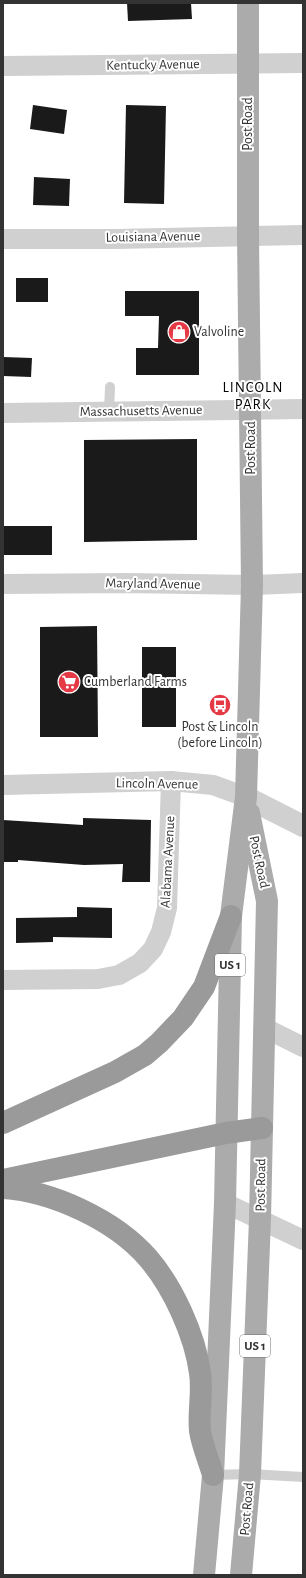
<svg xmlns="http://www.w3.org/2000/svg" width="306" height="1578" font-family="'Alegreya Sans',sans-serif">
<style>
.building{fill:#1a1a1a}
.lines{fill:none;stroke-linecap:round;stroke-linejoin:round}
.service{stroke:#d0d0d0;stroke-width:10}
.minor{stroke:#d0d0d0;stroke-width:20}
.tertiary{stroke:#d0d0d0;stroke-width:22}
.primary{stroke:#ababab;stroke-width:22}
.motorway{stroke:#9a9a9a;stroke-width:22}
.labels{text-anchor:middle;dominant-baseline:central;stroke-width:4;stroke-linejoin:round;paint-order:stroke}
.shield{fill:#fff;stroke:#707070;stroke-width:1}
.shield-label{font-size:13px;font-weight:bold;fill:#333}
.street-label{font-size:14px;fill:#333;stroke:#fff}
.poi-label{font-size:14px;fill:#333;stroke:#fff;text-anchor:start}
.neighbourhood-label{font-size:15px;letter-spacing:1px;fill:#000;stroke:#fff}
</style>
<rect width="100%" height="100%" fill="#fff"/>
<g class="building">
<polygon points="127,3 191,3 192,19 128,21"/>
<polygon points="33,105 67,110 64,134 30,129"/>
<polygon points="126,105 166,106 164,204 124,203"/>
<polygon points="34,177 70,179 69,206 33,205"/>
<rect x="16" y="278" width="32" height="24"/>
<polygon points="125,291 199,291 199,375 136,375 136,348 158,348 159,316 125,316"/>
<polygon points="3,357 32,358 31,377 3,376"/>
<polygon points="197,439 197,540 84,542 84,440"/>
<rect x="3" y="526" width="49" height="29"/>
<polygon points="97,626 98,737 40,737 40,627"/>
<rect x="142" y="647" width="34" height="80"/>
<polygon points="83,818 151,820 150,882 122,882 123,864 84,865 18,860 18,862 3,862 3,820 83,825"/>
<polygon points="77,907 112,908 112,938 53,937 53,942 16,943 16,918 77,917"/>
</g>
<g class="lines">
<g class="service">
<polyline points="109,412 110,387"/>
<polyline points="213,1475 250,1474 303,1477"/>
</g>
<g class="minor">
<polyline points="3,66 303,63"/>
<polyline points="3,239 116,239 303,235"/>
<polyline points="3,413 303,409"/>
<polyline points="3,584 126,583 252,585 303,583"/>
<polyline points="3,785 171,781 213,785 246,797"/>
<polyline points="3,980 98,979 119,975 140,963 153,949 161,932 167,908 171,781"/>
<polyline points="265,1028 303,1047"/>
<polyline points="225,1203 303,1240"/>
</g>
<polyline class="tertiary" points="246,797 303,826"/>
<g class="primary">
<polyline points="204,1575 213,1475 219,1340 225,1203 231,916 246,797 252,585 248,235 248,3"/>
<polyline points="241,1575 250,1474 260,1219 267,901 249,813"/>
</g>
<g class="motorway">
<polyline points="3,1123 115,1072 145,1055 159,1043 183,1018 204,987 231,916"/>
<polyline points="3,1180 226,1133 262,1128"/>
<path d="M 3,1188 C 52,1191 115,1220 148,1258 C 173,1287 195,1335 200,1373 C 203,1392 198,1412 200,1431 C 202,1445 209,1461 213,1475"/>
</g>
</g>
<defs>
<g id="shop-disc" transform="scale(1.15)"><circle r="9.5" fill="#e63946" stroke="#fff"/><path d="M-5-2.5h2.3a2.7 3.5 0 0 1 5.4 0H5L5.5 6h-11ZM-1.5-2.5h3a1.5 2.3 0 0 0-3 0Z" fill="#fff"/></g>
<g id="supermarket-disc" transform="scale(1.15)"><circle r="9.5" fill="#e63946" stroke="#fff"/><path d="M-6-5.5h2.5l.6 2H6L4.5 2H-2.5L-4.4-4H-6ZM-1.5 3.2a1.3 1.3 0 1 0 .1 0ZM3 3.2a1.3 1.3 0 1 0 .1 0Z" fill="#fff"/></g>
<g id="bus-disc" transform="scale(1.15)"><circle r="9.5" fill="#e63946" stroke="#fff"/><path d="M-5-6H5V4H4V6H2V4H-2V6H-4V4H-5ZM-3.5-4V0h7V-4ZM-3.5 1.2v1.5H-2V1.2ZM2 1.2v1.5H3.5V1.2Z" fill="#fff"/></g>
</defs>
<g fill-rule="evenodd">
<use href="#shop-disc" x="179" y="332"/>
<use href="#supermarket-disc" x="69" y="682"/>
<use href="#bus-disc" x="220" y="705"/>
</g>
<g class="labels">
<g class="shield">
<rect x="215" y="954" width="30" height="22" rx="3"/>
<rect x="240" y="1335" width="30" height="22" rx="3"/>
</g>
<g class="shield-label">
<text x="230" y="965">US 1</text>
<text x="255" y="1346">US 1</text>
</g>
<g class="street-label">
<text transform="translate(153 65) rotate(-1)">Kentucky Avenue</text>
<text transform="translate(248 124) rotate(-90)">Post Road</text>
<text transform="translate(153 237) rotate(-1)">Louisiana Avenue</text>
<text transform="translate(141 411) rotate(-1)">Massachusetts Avenue</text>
<text transform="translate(251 448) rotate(-90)">Post Road</text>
<text transform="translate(153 584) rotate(1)">Maryland Avenue</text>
<text transform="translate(157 784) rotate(1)">Lincoln Avenue</text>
<text transform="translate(168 862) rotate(-87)">Alabama Avenue</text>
<text transform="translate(259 862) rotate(78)">Post Road</text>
<text transform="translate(261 1185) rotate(-89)">Post Road</text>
<text transform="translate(247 1509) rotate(-85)">Post Road</text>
</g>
<g class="poi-label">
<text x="194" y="332">Valvoline</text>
<text x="84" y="682">Cumberland Farms</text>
<text x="220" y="727" text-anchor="middle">Post &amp; Lincoln<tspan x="220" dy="16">(before Lincoln)</tspan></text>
</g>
<g class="neighbourhood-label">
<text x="253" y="387">LINCOLN<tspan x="253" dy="17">PARK</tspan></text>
</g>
</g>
<rect width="306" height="1578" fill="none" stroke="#333333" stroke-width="8"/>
</svg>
